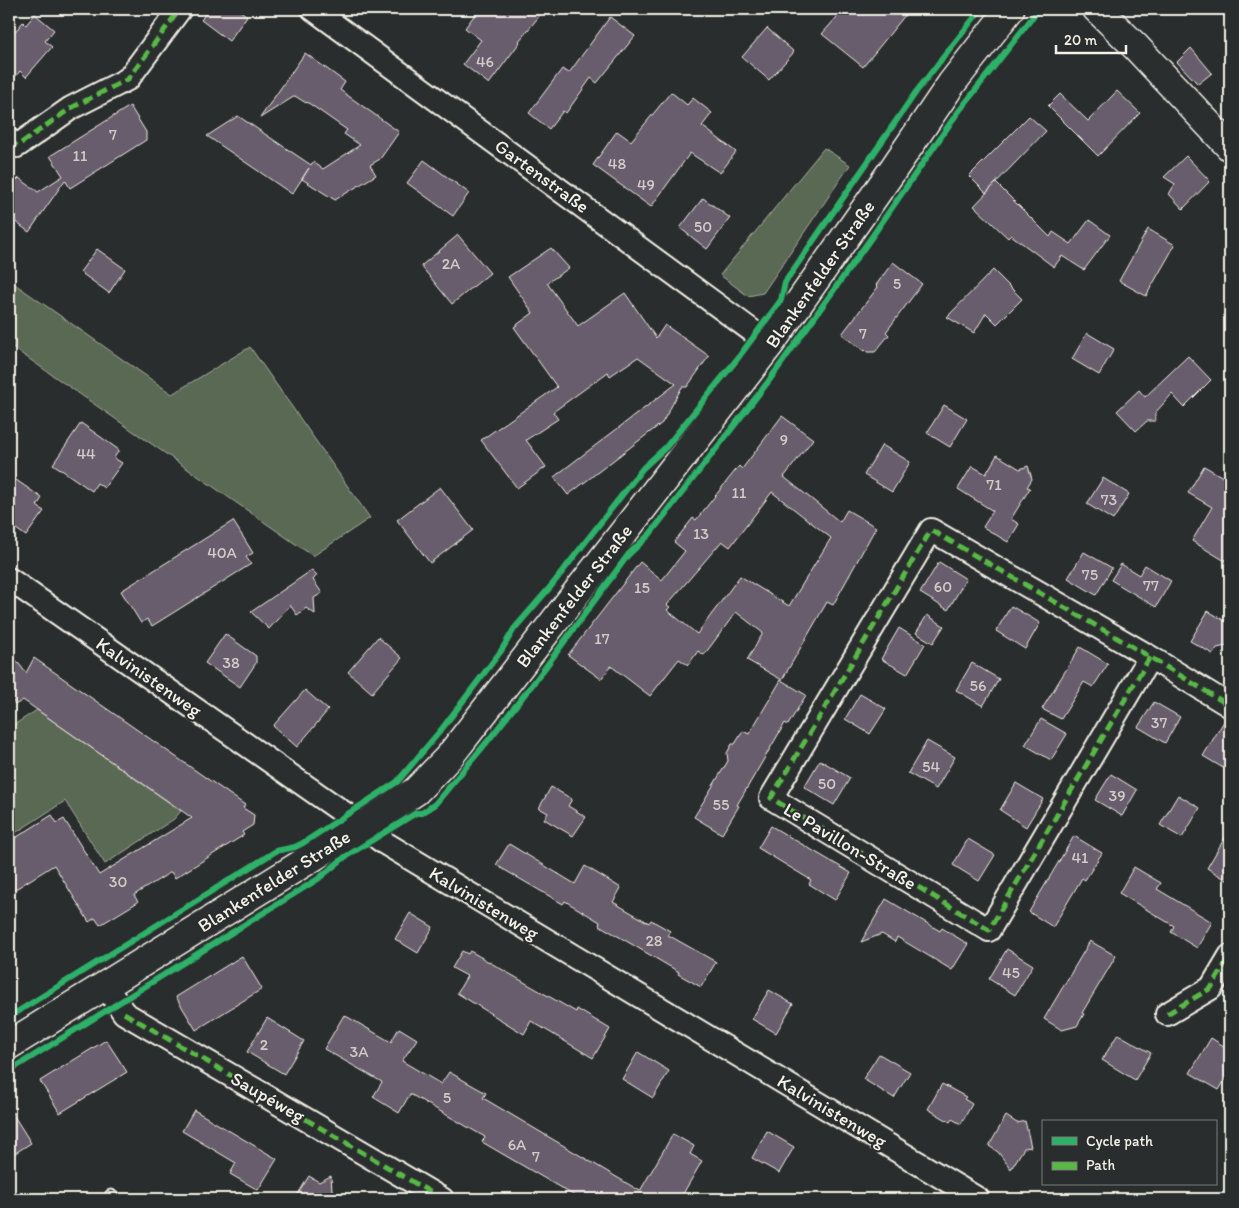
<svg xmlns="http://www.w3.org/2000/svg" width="1239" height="1208" font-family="Itim,sans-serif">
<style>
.green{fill:#5a6952;stroke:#a7ad9d}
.building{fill:#685d6c;stroke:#f4f1e8;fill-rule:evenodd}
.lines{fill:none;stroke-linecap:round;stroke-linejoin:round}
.lane-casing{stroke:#f4f1e8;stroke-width:15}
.street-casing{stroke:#f4f1e8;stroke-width:26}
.secondary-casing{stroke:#f4f1e8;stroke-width:31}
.lane{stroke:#2a2d2e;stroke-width:11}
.street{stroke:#2a2d2e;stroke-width:22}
.secondary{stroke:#2a2d2e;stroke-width:28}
.quiet{stroke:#58b947;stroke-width:5;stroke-dasharray:10 5;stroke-linecap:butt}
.cycleway-casing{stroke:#2a2d2e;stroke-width:9}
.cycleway{stroke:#2db169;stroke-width:6}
.labels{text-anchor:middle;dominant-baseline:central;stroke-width:4.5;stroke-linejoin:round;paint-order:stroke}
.number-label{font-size:16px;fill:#d1ccc9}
.street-label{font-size:19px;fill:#f4f1e8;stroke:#2a2d2e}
</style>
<rect width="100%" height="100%" fill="#2a2d2e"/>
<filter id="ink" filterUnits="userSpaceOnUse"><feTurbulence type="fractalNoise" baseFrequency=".02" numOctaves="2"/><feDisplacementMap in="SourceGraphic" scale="10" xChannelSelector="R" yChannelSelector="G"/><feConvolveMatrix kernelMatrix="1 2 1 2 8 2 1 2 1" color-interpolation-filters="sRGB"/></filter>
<g filter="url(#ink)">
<g class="green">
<polygon points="824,148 850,165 763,293 748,296 720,275"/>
<polygon points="9,280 172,394 250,347 370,518 313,556 9,345"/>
<polygon points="37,710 181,811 174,819 105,864 65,801 9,837 9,728"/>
</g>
<g class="building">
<polygon points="209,9 238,9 247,16 229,41 201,20"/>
<polygon points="479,9 545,9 519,41 520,42 489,84 463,64 481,40 465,28"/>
<polygon points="844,9 910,9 863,67 822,34"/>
<polygon points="35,14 54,30 45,41 52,47 26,77 20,71 9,84 9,39 23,22 26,25"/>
<polygon points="610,17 635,36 597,83 591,78 566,113 563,111 549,129 529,113 562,69 569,73"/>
<polygon points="767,28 794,52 769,80 742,57"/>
<polygon points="1191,48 1212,73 1198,84 1177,62"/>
<polygon points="305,53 345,82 340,90 399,132 380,159 370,165 376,175 335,200 302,179 309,168 292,194 207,136 238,116 311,165 313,162 323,169 360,145 344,134 347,130 307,102 306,103 295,96 260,118"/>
<polygon points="1117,91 1140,113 1098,156 1048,106 1060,94 1088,121"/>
<polygon points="671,92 687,105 693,98 712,113 702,126 736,152 720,173 690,153 651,207 593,165 617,131 631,141"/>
<polygon points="130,106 146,132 146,140 70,188 65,180 29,232 9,217 9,174 17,180 19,178 38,192 63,176 50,156"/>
<polygon points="1029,116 1046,131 986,193 969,176"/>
<polygon points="1186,156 1210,181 1183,209 1169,194 1175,184 1164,177"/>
<polygon points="424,160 469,193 453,216 407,183"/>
<polygon points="996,183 1050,237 1053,232 1071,244 1089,220 1110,235 1084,270 1062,256 1054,267 1011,235 1008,238 974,206"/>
<polygon points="703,198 730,218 707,249 680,228"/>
<polygon points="1148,229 1175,245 1146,296 1119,281"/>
<polygon points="458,235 490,273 452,304 421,266"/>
<polygon points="551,248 569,268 547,283 578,326 625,293 656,338 665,325 709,356 687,387 682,387 662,423 568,495 554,477 676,384 638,357 610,376 608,372 553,412 558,419 526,440 546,467 517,488 481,440 557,387 514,327 533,313 508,277"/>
<polygon points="97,249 125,269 109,293 80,272"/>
<polygon points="893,262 922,284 886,332 889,335 875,352 867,352 865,350 864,351 842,334 878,287 876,285"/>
<polygon points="993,270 1022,299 997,324 986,313 974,333 947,317"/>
<polygon points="1087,333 1114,349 1099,375 1072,359"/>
<polygon points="1188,356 1211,380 1184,407 1172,394 1155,413 1155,421 1147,421 1136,431 1117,411 1139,390 1145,397"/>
<polygon points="944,405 967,419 950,447 927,433"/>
<path d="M 782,416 L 813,439 L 784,477 L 840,522 L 847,510 L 876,527 L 833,605 L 827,602 L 782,680 L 747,660 L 763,633 L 736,612 L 704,655 L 698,651 L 688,665 L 679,659 L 650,696 L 611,666 L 601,679 L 568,655 L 640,562 L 662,580 L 685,551 L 674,542 L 693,518 L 696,520 L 739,466 L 742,469 ZM 772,492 L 831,538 L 789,606 L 740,576 L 697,634 L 667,610 L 670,607 L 667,605 L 722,541 L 730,547 Z"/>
<polygon points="81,423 119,450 114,458 122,463 104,488 97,483 92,491 53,464"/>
<polygon points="882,445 910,462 892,492 864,475"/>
<polygon points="997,455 1020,469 1028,466 1032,479 1027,487 1030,488 1011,519 1019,524 1008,542 983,527 993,511 958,489 972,466 986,474"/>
<polygon points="1204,466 1228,480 1230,476 1230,564 1192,541 1212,507 1188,493"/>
<polygon points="9,475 42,498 37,506 44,511 26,536 9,524"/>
<polygon points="1103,478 1129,494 1113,520 1087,504"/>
<polygon points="440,487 473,530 430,563 397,520"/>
<polygon points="233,521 253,553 246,557 251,564 152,626 147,619 141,623 121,591"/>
<polygon points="1084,552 1112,568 1096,595 1068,578"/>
<polygon points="939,562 966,579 948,610 920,593"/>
<polygon points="1121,564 1139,575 1145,565 1171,581 1156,607 1111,580"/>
<polygon points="312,570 317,575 313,580 322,593 314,598 315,614 306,608 297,615 290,605 269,629 251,612"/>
<polygon points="1011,606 1040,623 1025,649 996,631"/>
<polygon points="1208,611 1230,624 1230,632 1228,636 1230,645 1217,648 1213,654 1190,641"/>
<polygon points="927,615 944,626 933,643 916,633"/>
<polygon points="899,628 925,644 907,674 881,659"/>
<polygon points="225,634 256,656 256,663 240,687 205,663"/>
<polygon points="378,637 402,658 372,693 348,672"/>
<polygon points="1080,647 1108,664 1093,687 1084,682 1061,719 1042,709"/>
<polygon points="9,651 26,673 34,658 245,805 243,808 254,815 253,825 242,832 244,835 175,878 171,872 134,895 138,902 100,925 95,918 89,922 54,865 9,893 9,842 52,815 57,823 64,819 99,875 192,818 23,700 15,705 9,693"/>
<polygon points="972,663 999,679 983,706 956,690"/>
<polygon points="781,680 806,695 788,725 785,723 737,805 739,806 722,834 694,817 728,761 727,753 732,744 735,744 743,731 749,734"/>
<polygon points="305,690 328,710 297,747 273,726"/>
<polygon points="860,694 886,709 870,734 845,719"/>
<polygon points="1154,702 1180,717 1165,743 1138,727"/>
<polygon points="1226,718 1230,719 1230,772 1203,756"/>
<polygon points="1041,719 1067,734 1051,760 1025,745"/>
<polygon points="927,741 955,757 936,789 908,773"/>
<polygon points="820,760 850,778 834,805 804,787"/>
<polygon points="1111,774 1137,790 1122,816 1095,800"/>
<polygon points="1016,783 1043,799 1026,827 1000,810"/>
<polygon points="551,787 572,799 568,806 586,817 573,836 544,819 548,813 539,808"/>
<polygon points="1178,795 1200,808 1182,838 1160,825"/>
<polygon points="771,826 851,873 835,900 809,884 811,880 758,848"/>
<polygon points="1230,829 1230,882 1207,868"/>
<polygon points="1074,836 1102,853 1085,880 1082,878 1053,927 1029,912"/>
<polygon points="968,839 995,855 979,881 953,865"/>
<polygon points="509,844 575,884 585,866 621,888 613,902 649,923 651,920 670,931 668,935 716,962 701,987 678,974 679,972 599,925 600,922 565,901 563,904 496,865"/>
<polygon points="1134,867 1161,883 1157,889 1212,922 1197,948 1171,932 1174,926 1119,893"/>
<polygon points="886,899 940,931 942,928 968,944 952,970 897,937 895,942 882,934 861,942"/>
<polygon points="410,913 433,927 418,953 395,939"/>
<polygon points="1090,941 1116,956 1082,1013 1084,1014 1077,1026 1062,1030 1044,1019"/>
<polygon points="1007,949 1033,965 1015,995 989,979"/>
<polygon points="462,951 468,954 470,951 576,1012 577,1009 610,1029 593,1058 531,1021 524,1034 457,993 467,976 452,968"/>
<polygon points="242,956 262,989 196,1030 176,997"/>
<polygon points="769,990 793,1004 776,1033 752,1019"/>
<polygon points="344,1015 391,1042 399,1028 417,1039 402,1061 441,1084 449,1072 486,1093 483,1098 640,1191 673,1134 694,1146 690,1154 702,1161 680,1199 580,1199 482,1142 485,1137 410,1094 399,1113 373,1097 382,1082 324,1049"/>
<polygon points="267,1018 304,1041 284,1074 247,1052"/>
<polygon points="1118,1034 1151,1053 1135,1080 1102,1060"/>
<polygon points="1211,1038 1230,1050 1230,1072 1219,1090 1190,1073"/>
<polygon points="106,1040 127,1072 60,1113 40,1081"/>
<polygon points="638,1052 669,1071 653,1098 622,1079"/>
<polygon points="879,1054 910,1072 894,1098 863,1079"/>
<polygon points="942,1084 966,1097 964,1099 972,1104 961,1124 952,1119 950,1122 928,1109"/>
<polygon points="9,1108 31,1143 9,1157"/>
<polygon points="194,1110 277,1159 258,1190 230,1174 236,1163 182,1131"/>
<polygon points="1006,1116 1017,1123 1025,1121 1031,1147 1024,1148 1011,1169 998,1152 989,1146"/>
<polygon points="767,1131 794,1147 779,1173 752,1158"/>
<polygon points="309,1176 319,1182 331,1176 332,1190 348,1199 289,1199 298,1194"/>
</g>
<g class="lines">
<g class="lane-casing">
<polyline id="lane" points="109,1199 111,1196"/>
</g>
<g class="street-casing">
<g id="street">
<polyline points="313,9 770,344"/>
<polyline points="9,140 17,146 71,108 128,79 180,9"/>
<polyline points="9,579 347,815 383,842 978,1199"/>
<polyline points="1150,657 989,930 771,798 931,530 1150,657 1230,706"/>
<polyline points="105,985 124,1013 442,1199"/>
<polyline points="1167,1014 1211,988 1230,956"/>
</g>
</g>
<g class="secondary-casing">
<g id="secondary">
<polyline points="1097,9 1136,47 1230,147"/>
<polyline points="9,1045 363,826 416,791 449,757 770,344 892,171 952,83 1010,9"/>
</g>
</g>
<use href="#lane" class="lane"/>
<use href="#street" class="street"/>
<use href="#secondary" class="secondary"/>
<g class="quiet">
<polyline points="9,140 17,146 71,108 128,79 180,9"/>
<polyline points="1150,657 989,930 771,798 931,530 1150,657 1230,706"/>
<polyline points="124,1013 442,1199"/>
<polyline points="1167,1014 1211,988 1230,956"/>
</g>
<g class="cycleway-casing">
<g id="cycleway">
<polyline points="9,1017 276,851 295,847 303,843 397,782 441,730 501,651 514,629 552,585 643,468 666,447 738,358 781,300 785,282 916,92 981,9"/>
<polyline points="9,1071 318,879 345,857 416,813 422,813 435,804 487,742 536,680 628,555 650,534 768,382 871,238 956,115 1039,9"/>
</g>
</g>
<use href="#cycleway" class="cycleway"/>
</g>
</g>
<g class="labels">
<g class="number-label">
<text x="485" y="61">46</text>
<text x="113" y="134">7</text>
<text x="80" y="155">11</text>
<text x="617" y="163">48</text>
<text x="646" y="184">49</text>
<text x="703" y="226">50</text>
<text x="451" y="263">2A</text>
<text x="897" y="283">5</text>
<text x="863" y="333">7</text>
<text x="784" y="439">9</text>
<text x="86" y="453">44</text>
<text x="994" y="484">71</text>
<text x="739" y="492">11</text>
<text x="1109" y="499">73</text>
<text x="701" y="533">13</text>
<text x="222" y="552">40A</text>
<text x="1090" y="574">75</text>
<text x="1151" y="585">77</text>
<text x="943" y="586">60</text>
<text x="642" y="587">15</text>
<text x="602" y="638">17</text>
<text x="231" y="662">38</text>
<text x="978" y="685">56</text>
<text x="1159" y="722">37</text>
<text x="931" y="766">54</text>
<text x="827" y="783">50</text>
<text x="1117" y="795">39</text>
<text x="721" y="804">55</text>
<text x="1080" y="857">41</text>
<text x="118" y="881">30</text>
<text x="654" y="940">28</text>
<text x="1011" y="972">45</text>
<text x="264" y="1044">2</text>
<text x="359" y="1051">3A</text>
<text x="447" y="1097">5</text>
<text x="517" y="1144">6A</text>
<text x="536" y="1156">7</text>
</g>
<g class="street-label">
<text transform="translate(542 176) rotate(36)">Gartenstraße</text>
<text transform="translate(820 274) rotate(-55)">Blankenfelder Straße</text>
<text transform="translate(574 596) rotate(-52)">Blankenfelder Straße</text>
<text transform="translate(149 677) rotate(35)">Kalvinistenweg</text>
<text transform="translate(850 846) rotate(31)">Le Pavillon-Straße</text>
<text transform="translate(274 881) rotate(-32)">Blankenfelder Straße</text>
<text transform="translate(484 903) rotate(31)">Kalvinistenweg</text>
<text transform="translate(268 1097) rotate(30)">Saupéweg</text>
<text transform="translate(832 1111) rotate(31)">Kalvinistenweg</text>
</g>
</g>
<rect width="1239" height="1208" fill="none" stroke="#2a2d2e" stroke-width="30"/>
<rect x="15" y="15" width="1209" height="1178" fill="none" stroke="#f4f1e8" stroke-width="2" filter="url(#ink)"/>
<rect x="1042" y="1120" width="175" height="65" fill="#2a2d2e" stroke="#7b7b78"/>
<rect x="1052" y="1137" width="25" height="8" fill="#2db169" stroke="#7b7b78"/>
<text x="1086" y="1146" font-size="15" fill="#f4f1e8">Cycle path</text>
<rect x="1052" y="1162" width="25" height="8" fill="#58b947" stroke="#7b7b78"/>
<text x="1086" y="1170" font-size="15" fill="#f4f1e8">Path</text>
<path d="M1056 45v8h70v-8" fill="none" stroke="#f4f1e8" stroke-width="2.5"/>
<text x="1064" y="45" font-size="15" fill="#f4f1e8" stroke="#2a2d2e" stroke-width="4" paint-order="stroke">20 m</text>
</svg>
